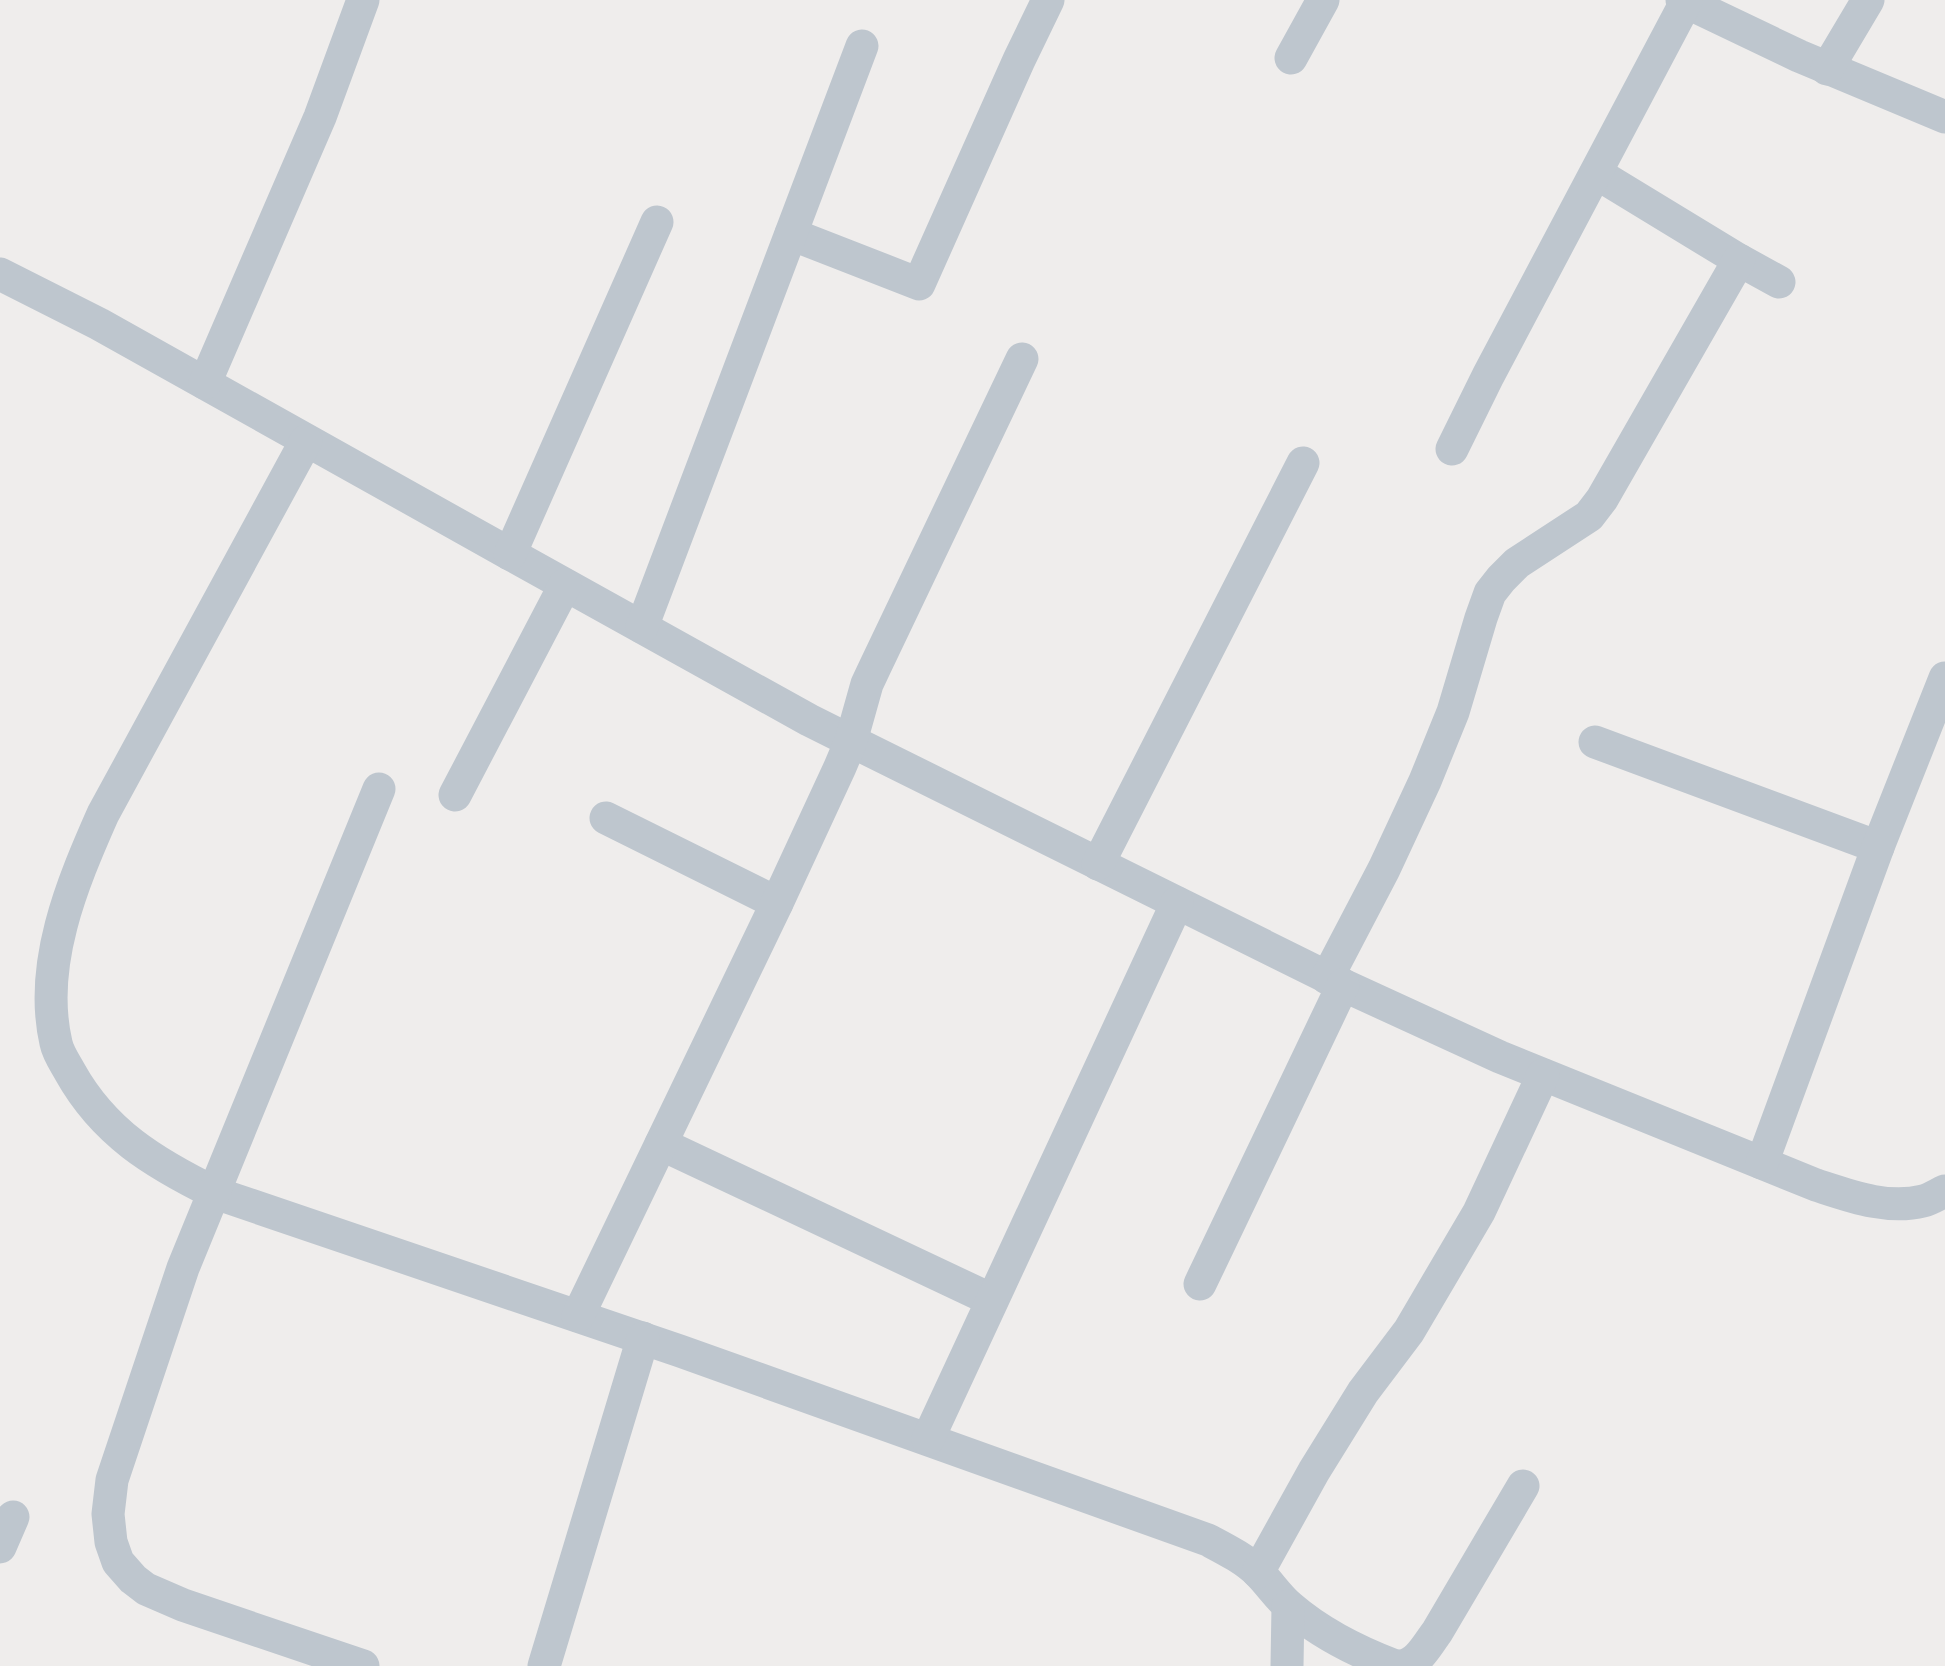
<svg xmlns="http://www.w3.org/2000/svg" width="1945" height="1666" font-family="'Alegreya Sans',sans-serif">
<style>
.lines{fill:none;stroke-linecap:round;stroke-linejoin:round}
.minor{stroke:#bec6ce;stroke-width:33}
</style>
<rect width="100%" height="100%" fill="#efedec"/>
<g class="lines">
<g class="minor">
<polyline points="1682,0 1799,56 1945,117"/>
<polyline points="1291,58 1323,0"/>
<polyline points="1827,69 1868,0"/>
<polyline points="1596,173 1739,260 1779,282"/>
<polyline points="791,234 919,284 1019,60 1048,0"/>
<path d="M 0,274 L 99,324 L 510,554 L 809,720 L 851,741 L 1343,985 L 1500,1057 L 1816,1185 C 1850,1196 1887,1210 1923,1201 C 1931,1199 1938,1194 1945,1191"/>
<polyline points="205,383 320,117 363,0"/>
<path d="M 306,441 L 103,814 C 72,884 38,965 56,1043 C 58,1053 65,1063 70,1072 C 104,1133 154,1163 215,1193 L 680,1351 L 1208,1540 C 1225,1549 1245,1559 1259,1573 C 1270,1584 1278,1597 1290,1607 C 1320,1633 1358,1652 1395,1666"/>
<polyline points="1452,449 1488,376 1686,2"/>
<polyline points="510,554 657,222"/>
<polyline points="642,627 862,46"/>
<polyline points="1595,742 1878,847"/>
<polyline points="455,795 565,585"/>
<polyline points="606,818 777,903"/>
<polyline points="1098,864 1303,463"/>
<polyline points="1327,978 1384,869 1425,781 1453,712 1481,618 1490,593 1501,579 1517,563 1589,516 1602,499 1739,260"/>
<polyline points="661,1144 992,1300"/>
<polyline points="1762,1163 1878,847 1945,678"/>
<polyline points="1200,1284 1343,985"/>
<polyline points="578,1316 777,903 840,767 851,741 867,684 875,667 1022,359"/>
<polyline points="928,1439 1177,903"/>
<polyline points="0,1547 13,1517"/>
<polyline points="1258,1572 1314,1471 1363,1392 1409,1331 1479,1212 1543,1075"/>
<polyline points="363,1666 183,1605 146,1589 133,1579 118,1562 111,1542 108,1514 112,1480 183,1268 379,789"/>
<polyline points="544,1666 643,1338"/>
<polyline points="1287,1666 1288,1606"/>
<path d="M 1401,1666 C 1418,1664 1427,1645 1437,1632 L 1523,1486"/>
</g>
</g>
</svg>
